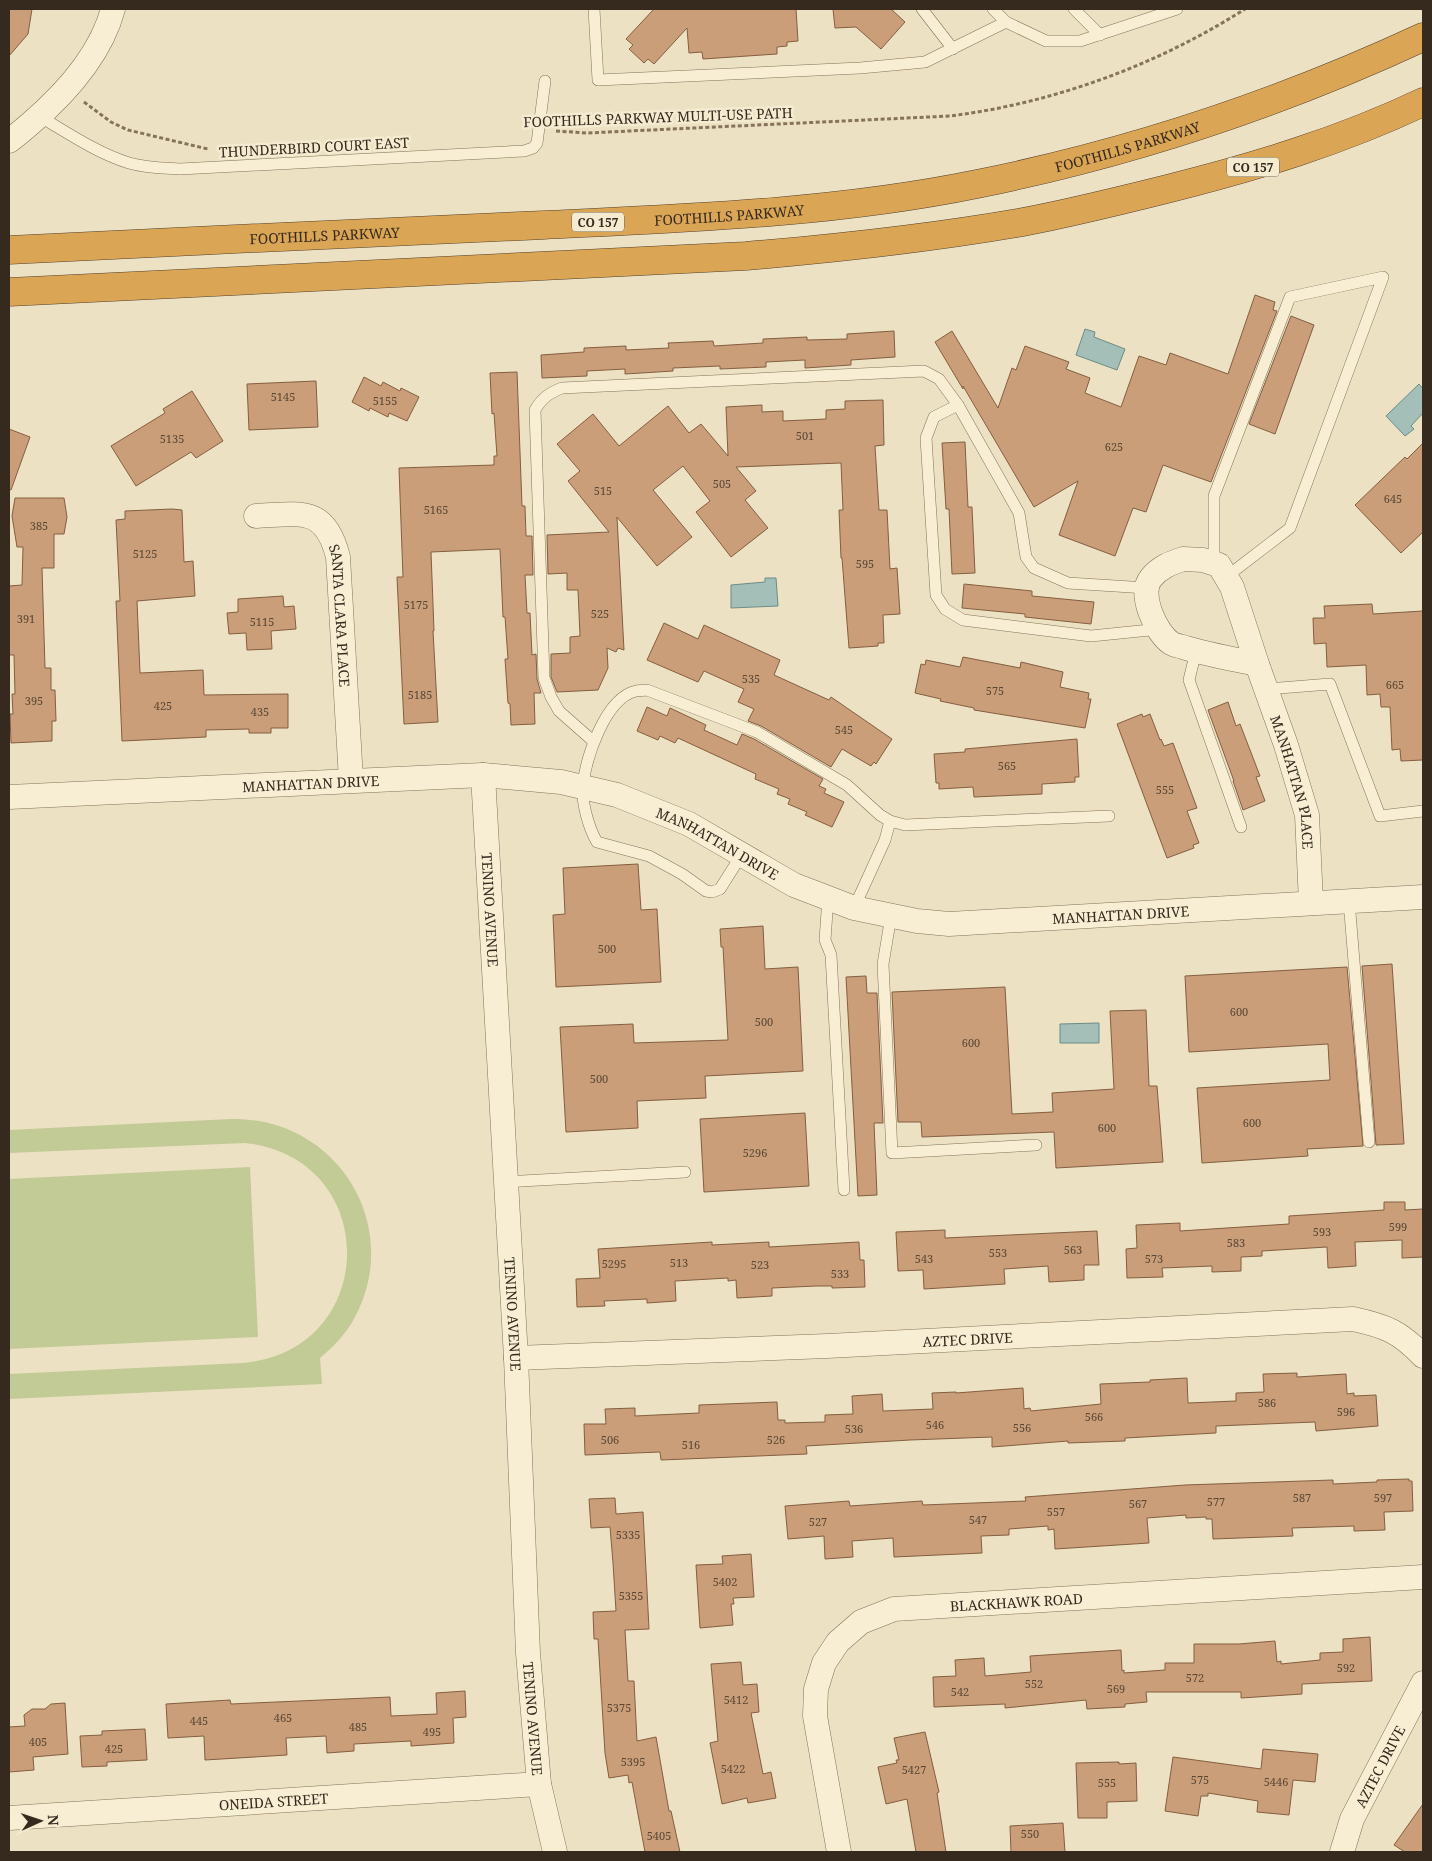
<svg xmlns="http://www.w3.org/2000/svg" width="1432" height="1861" font-family="'Noto Serif',serif">
<style>
.green{fill:#c2ca96}
.water{fill:#a4bfb8;stroke:#6b8c86}
.building{fill:#c99e79;stroke:#845e40}
.lines{fill:none;stroke-linecap:round;stroke-linejoin:round}
.lane-casing{stroke:#85735a;stroke-width:12}
.street-casing{stroke:#85735a;stroke-width:25}
.highway-casing{stroke:#53412e;stroke-width:29}
.path{stroke:#85735a;stroke-width:3;stroke-dasharray:4 2.5;stroke-linecap:butt}
.lane{stroke:#f7eed4;stroke-width:11}
.street{stroke:#f7eed4;stroke-width:24}
.highway{stroke:#daa554;stroke-width:28}
.labels{text-anchor:middle;dominant-baseline:central;stroke-width:5;stroke-linejoin:round;paint-order:stroke}
.number-label{font-size:11px;fill:#5a4734}
.shield{fill:#f4ebd1;stroke:#6e6453;stroke-width:1}
.shield-label{font-size:12px;font-weight:bold;fill:#352a1d}
.street-label{font-size:14px;fill:#352a1d;stroke:#f4ebd1}
</style>
<rect width="100%" height="100%" fill="#ece1c2"/>
<g class="green">
<path d="M 231,1119 C 336,1117 404,1224 355,1317 C 346,1334 334,1346 320,1358 L 322,1384 L 9,1399 L 9,1374 L 243,1363 C 380,1351 383,1158 245,1143 L 9,1153 L 9,1130 Z"/>
<polygon points="250,1167 258,1337 9,1349 9,1179"/>
</g>
<g class="water">
<polygon points="1085,329 1095,332 1094,337 1125,349 1117,370 1076,355"/>
<polygon points="1419,384 1423,389 1423,413 1411,426 1414,429 1405,436 1386,416"/>
<polygon points="765,578 776,578 778,606 731,608 731,585 765,582"/>
<polygon points="1099,1023 1099,1043 1060,1043 1060,1024"/>
</g>
<g class="building">
<polygon points="9,9 32,9 28,34 9,56"/>
<polygon points="654,9 796,9 798,41 787,42 787,46 777,47 777,54 703,59 702,52 689,53 687,28 654,64 648,59 644,63 629,49 633,45 626,39"/>
<polygon points="833,9 891,9 905,22 881,49 856,27 835,28"/>
<polygon points="1255,295 1275,302 1273,310 1277,311 1211,482 1163,465 1146,512 1133,508 1115,556 1059,535 1078,481 1034,507 963,386 963,389 935,342 952,331 998,408 1012,368 1016,370 1025,346 1069,362 1066,369 1090,378 1085,393 1121,407 1139,356 1166,365 1170,353 1228,374"/>
<polygon points="1291,316 1314,325 1275,434 1249,424"/>
<polygon points="894,331 895,357 851,360 851,365 805,368 805,360 766,362 766,367 720,369 720,366 673,368 673,371 625,374 625,369 587,371 587,376 542,378 541,355 584,352 584,348 626,346 626,350 669,348 668,343 713,341 714,346 763,343 763,339 807,337 807,340 847,339 847,334"/>
<polygon points="517,372 522,506 525,506 526,536 532,536 533,575 525,575 527,613 530,613 532,655 536,654 537,679 541,693 534,693 535,724 511,725 510,704 508,703 505,659 508,659 505,617 503,617 500,549 431,552 434,631 433,631 438,722 404,724 397,577 403,577 399,468 494,465 494,456 497,456 494,413 492,414 490,373"/>
<polygon points="364,377 381,386 383,382 400,391 401,388 419,397 407,421 389,413 388,417 370,408 369,411 352,402"/>
<polygon points="316,381 318,427 249,430 247,384"/>
<polygon points="192,391 223,441 196,458 191,452 136,486 111,446 165,413 163,409"/>
<polygon points="883,400 884,445 875,446 879,510 887,510 890,569 897,568 900,614 883,615 884,643 878,643 878,646 849,648 842,558 841,558 839,510 843,510 841,463 736,467 756,491 745,500 768,528 731,557 696,512 710,501 683,466 653,490 692,537 657,566 617,517 624,650 618,648 616,652 607,648 608,668 598,690 557,692 551,677 551,654 570,653 570,637 580,636 578,590 567,590 567,573 548,574 547,535 609,532 568,481 580,471 557,444 593,414 619,446 668,406 689,433 701,424 728,456 726,407 762,405 762,412 783,411 783,421 826,419 826,410 845,409 845,401"/>
<polygon points="9,429 30,437 11,490 9,489"/>
<polygon points="965,442 968,507 972,507 975,573 952,574 949,509 946,509 942,443"/>
<polygon points="1423,443 1423,532 1401,553 1355,505 1405,457 1407,459"/>
<polygon points="15,498 64,498 67,517 64,534 54,534 54,568 42,568 45,668 51,668 51,690 55,690 56,721 52,721 52,741 11,743 10,714 13,714 12,694 15,694 14,655 9,655 9,586 22,585 23,547 17,547 12,516"/>
<polygon points="172,509 182,510 184,562 193,561 195,596 137,601 140,673 203,670 204,695 288,694 288,728 271,728 271,733 249,733 249,729 206,730 206,737 122,741 116,601 120,601 116,520 125,519 125,511"/>
<polygon points="964,584 1032,591 1032,596 1094,602 1091,624 1025,617 1025,614 962,608"/>
<polygon points="283,596 284,607 294,606 296,629 271,631 272,649 247,650 246,633 229,634 227,613 238,612 238,599"/>
<polygon points="1372,604 1373,614 1423,611 1423,760 1401,761 1400,749 1392,750 1390,707 1381,707 1380,694 1367,695 1366,665 1327,667 1326,643 1314,644 1313,618 1325,618 1324,606"/>
<polygon points="664,623 698,639 704,625 780,660 774,675 829,700 831,697 892,739 876,764 874,762 871,766 842,749 831,767 761,726 748,721 754,709 738,702 744,689 704,671 698,682 647,660"/>
<polygon points="963,657 1020,668 1021,662 1063,672 1060,687 1089,693 1088,699 1091,699 1085,728 974,710 974,708 940,701 941,699 915,693 921,664 925,665 926,660 960,667"/>
<polygon points="1228,702 1236,726 1240,724 1260,776 1256,777 1265,801 1243,810 1233,781 1234,781 1208,710"/>
<polygon points="647,707 667,716 670,708 706,725 704,730 737,745 742,734 754,739 823,779 819,786 826,789 824,793 844,802 832,827 805,815 807,812 788,804 790,799 777,794 779,789 755,779 756,774 678,738 675,743 660,736 658,740 637,731"/>
<polygon points="1142,714 1143,717 1150,714 1160,740 1161,739 1164,746 1173,743 1197,808 1187,811 1199,843 1193,845 1194,848 1167,858 1117,724"/>
<polygon points="1077,739 1079,777 1075,777 1075,782 1042,784 1042,794 974,797 973,787 939,789 939,783 936,783 934,754 965,752 965,749"/>
<polygon points="638,864 641,910 657,909 661,982 556,987 553,915 565,914 563,868"/>
<polygon points="763,926 765,969 798,967 803,1071 705,1076 706,1098 637,1101 638,1128 566,1132 560,1027 633,1024 634,1043 728,1040 723,947 721,947 720,929"/>
<polygon points="1392,964 1404,1144 1376,1145 1362,966"/>
<polygon points="1347,967 1363,1146 1307,1149 1308,1156 1202,1163 1197,1088 1330,1080 1328,1044 1189,1052 1185,976"/>
<polygon points="866,976 867,993 877,993 883,1123 874,1123 877,1195 858,1196 846,977"/>
<polygon points="1005,987 1012,1114 1053,1112 1052,1093 1114,1089 1110,1011 1146,1010 1149,1086 1157,1086 1163,1162 1056,1168 1054,1132 922,1137 921,1122 898,1122 892,992"/>
<polygon points="805,1113 809,1186 704,1192 700,1119"/>
<polygon points="1384,1202 1405,1202 1405,1210 1423,1209 1423,1257 1402,1258 1402,1240 1355,1242 1356,1266 1328,1268 1327,1247 1262,1251 1262,1256 1241,1257 1241,1271 1212,1272 1212,1266 1162,1268 1163,1277 1127,1278 1126,1249 1137,1248 1136,1225 1180,1223 1180,1231 1289,1224 1289,1216 1384,1210"/>
<polygon points="945,1230 945,1238 1097,1231 1099,1265 1084,1265 1084,1280 1049,1282 1048,1266 1004,1269 1005,1284 924,1289 923,1270 898,1271 896,1232"/>
<polygon points="712,1242 712,1245 769,1242 769,1247 859,1242 860,1260 864,1260 865,1287 832,1288 832,1286 816,1286 772,1288 772,1296 737,1298 736,1280 728,1281 728,1278 675,1281 676,1301 647,1303 647,1299 604,1301 605,1306 577,1307 576,1279 600,1278 598,1249"/>
<polygon points="1297,1373 1297,1377 1346,1374 1347,1394 1354,1393 1354,1396 1376,1395 1378,1426 1316,1431 1315,1422 1216,1426 1216,1433 1125,1438 1125,1441 1068,1443 1068,1441 992,1447 992,1437 910,1440 806,1446 807,1454 661,1460 660,1452 585,1455 584,1424 606,1424 605,1409 635,1408 635,1416 699,1413 699,1405 777,1402 778,1420 785,1420 785,1423 825,1422 825,1415 853,1414 852,1396 882,1394 883,1411 933,1409 932,1393 956,1392 956,1393 1023,1388 1024,1409 1030,1408 1031,1411 1101,1404 1100,1384 1150,1382 1150,1380 1187,1378 1188,1403 1236,1401 1236,1393 1264,1392 1263,1374"/>
<polygon points="1409,1479 1409,1481 1412,1481 1413,1511 1384,1512 1385,1530 1354,1531 1354,1526 1292,1528 1293,1536 1213,1539 1212,1519 1206,1519 1206,1517 1186,1518 1186,1515 1147,1518 1149,1543 1055,1549 1054,1529 1048,1530 1048,1526 1009,1529 1009,1535 981,1536 982,1553 894,1557 893,1538 852,1541 853,1557 825,1559 824,1536 788,1539 785,1506 849,1501 850,1506 922,1501 923,1505 1026,1501 1025,1497 1185,1485 1333,1480 1333,1484 1377,1482 1377,1480"/>
<polygon points="615,1498 616,1514 643,1512 649,1629 625,1630 628,1681 634,1681 637,1741 656,1737 669,1811 671,1811 680,1852 645,1852 632,1782 629,1783 628,1775 609,1778 605,1753 598,1639 594,1639 593,1612 616,1611 613,1563 610,1527 591,1528 589,1499"/>
<polygon points="751,1554 754,1597 733,1598 734,1604 731,1604 733,1625 700,1628 696,1565 723,1564 722,1556"/>
<polygon points="1370,1637 1372,1681 1302,1684 1302,1694 1241,1698 1241,1692 1146,1692 1147,1702 1125,1704 1125,1707 1087,1709 1086,1700 1005,1708 1005,1704 934,1707 933,1677 956,1676 955,1660 984,1658 985,1676 1031,1672 1030,1656 1121,1650 1122,1671 1124,1670 1124,1673 1165,1670 1165,1663 1194,1663 1194,1644 1239,1644 1275,1641 1277,1662 1281,1661 1281,1664 1320,1660 1320,1653 1343,1652 1343,1639"/>
<polygon points="741,1662 743,1685 757,1684 759,1712 751,1713 763,1774 771,1772 776,1798 748,1803 747,1798 722,1804 710,1743 718,1741 711,1664"/>
<polygon points="465,1691 466,1717 453,1718 454,1743 411,1746 411,1741 354,1744 354,1751 327,1753 326,1736 286,1738 287,1755 205,1760 204,1736 168,1738 166,1704 230,1700 231,1704 390,1697 391,1716 437,1714 436,1693"/>
<polygon points="65,1703 68,1754 33,1757 34,1770 9,1772 9,1727 25,1726 24,1715 32,1709 45,1709 51,1704"/>
<polygon points="145,1729 147,1760 107,1762 107,1766 82,1767 80,1736 102,1735 102,1731"/>
<polygon points="925,1732 939,1792 937,1793 946,1852 916,1852 907,1799 886,1804 878,1767 897,1763 896,1760 899,1760 894,1738"/>
<polygon points="1263,1749 1318,1754 1315,1782 1293,1780 1289,1815 1257,1812 1258,1801 1208,1793 1208,1796 1201,1796 1198,1816 1165,1811 1173,1757 1261,1769"/>
<polygon points="1119,1762 1119,1764 1136,1763 1137,1801 1107,1802 1107,1818 1078,1818 1076,1763"/>
<polygon points="1423,1804 1423,1852 1405,1852 1394,1845"/>
<polygon points="1063,1823 1065,1852 1011,1852 1010,1826"/>
</g>
<g class="lines">
<g class="lane-casing">
<g id="lane">
<polyline points="594,9 598,80 860,68 925,62 1006,22"/>
<polyline points="922,9 953,49"/>
<polyline points="993,9 1006,22 1046,41 1080,41 1177,9"/>
<polyline points="1074,9 1100,35"/>
<path d="M 39,116 C 68,133 97,153 129,163 C 146,168 163,168 180,169 L 524,151 L 533,148 L 537,143 L 545,81"/>
<polyline points="958,405 934,417 926,438 936,595 945,609 963,620 1091,636 1160,629"/>
<polyline points="1214,564 1214,496 1290,297 1383,277 1290,528 1226,577"/>
<polyline points="1196,651 1189,680 1241,827"/>
<polyline points="1266,689 1330,684 1380,816 1423,811"/>
<path d="M 593,741 L 559,711 L 551,697 L 544,678 L 535,410 C 542,398 549,393 562,388 L 924,371 L 939,379 L 958,405 L 1019,513 L 1026,557 L 1034,568 L 1068,583 L 1147,588"/>
<path d="M 742,854 L 720,889 L 712,892 L 706,891 L 682,874 L 649,856 L 597,842 C 589,829 581,801 583,785 C 586,758 605,698 636,691 C 639,690 644,691 647,690 L 757,732 L 847,785 L 880,815 L 890,821 L 905,825 L 1109,816"/>
<polyline points="828,898 825,940 831,955 844,1190"/>
<polyline points="1349,901 1369,1142"/>
<polyline points="854,908 885,840 890,821"/>
<polyline points="891,916 883,964 892,1153 1036,1145"/>
<polyline points="505,1182 685,1172"/>
</g>
</g>
<g class="street-casing">
<g id="street">
<path d="M 9,141 C 16,136 23,130 30,124 C 65,94 101,54 113,9"/>
<path id="s1" d="M 256,516 C 300,514 325,505 338,557 L 351,780"/>
<path d="M 1183,559 L 1203,560 L 1219,565 L 1232,587 L 1257,664 C 1233,659 1210,655 1186,648 C 1182,646 1175,646 1171,643 C 1156,633 1138,594 1151,578 C 1160,567 1171,563 1183,559 Z"/>
<path id="s2" d="M 1257,664 L 1286,745 L 1307,815 L 1311,903"/>
<path id="s3" d="M 483,775 L 516,1358 L 528,1653 L 539,1784 L 555,1852"/>
<path id="s4" d="M 9,797 L 483,775 L 561,782 L 617,795 L 689,824 L 794,885 L 854,908 L 917,921 L 949,924 L 1423,897"/>
<path id="s5" d="M 516,1358 L 827,1346 L 1353,1319 C 1386,1326 1400,1332 1423,1356"/>
<path id="s6" d="M 9,1818 L 539,1784"/>
<path id="s7" d="M 839,1852 L 815,1716 L 816,1689 L 824,1663 L 838,1642 L 861,1622 L 894,1609 L 1423,1577"/>
<path id="s8" d="M 1342,1852 L 1352,1819 L 1423,1683"/>
</g>
</g>
<g class="highway-casing">
<g id="highway">
<path id="s9" d="M 9,250 C 187,241 366,233 544,225 C 689,218 835,213 977,184 C 1131,153 1281,103 1423,37"/>
<path d="M 9,292 L 746,256 C 839,248 932,238 1023,222 C 1071,213 1119,201 1167,189 C 1255,167 1341,141 1423,102"/>
</g>
</g>
<g class="path">
<polyline points="84,102 111,122 128,130 208,149"/>
<path d="M 556,131 L 587,133 L 950,116 C 1054,103 1157,65 1245,9"/>
</g>
<use href="#lane" class="lane"/>
<use href="#street" class="street"/>
<use href="#highway" class="highway"/>
</g>
<g class="labels">
<g class="number-label">
<text x="283" y="396">5145</text>
<text x="385" y="400">5155</text>
<text x="805" y="435">501</text>
<text x="172" y="438">5135</text>
<text x="1114" y="446">625</text>
<text x="722" y="483">505</text>
<text x="603" y="490">515</text>
<text x="1393" y="498">645</text>
<text x="436" y="509">5165</text>
<text x="39" y="525">385</text>
<text x="145" y="553">5125</text>
<text x="865" y="563">595</text>
<text x="416" y="604">5175</text>
<text x="600" y="613">525</text>
<text x="26" y="618">391</text>
<text x="262" y="621">5115</text>
<text x="751" y="678">535</text>
<text x="1395" y="684">665</text>
<text x="995" y="690">575</text>
<text x="420" y="694">5185</text>
<text x="34" y="700">395</text>
<text x="163" y="705">425</text>
<text x="260" y="711">435</text>
<text x="844" y="729">545</text>
<text x="1007" y="765">565</text>
<text x="1165" y="789">555</text>
<text x="607" y="948">500</text>
<text x="1239" y="1011">600</text>
<text x="764" y="1021">500</text>
<text x="971" y="1042">600</text>
<text x="599" y="1078">500</text>
<text x="1252" y="1122">600</text>
<text x="1107" y="1127">600</text>
<text x="755" y="1152">5296</text>
<text x="1398" y="1226">599</text>
<text x="1322" y="1231">593</text>
<text x="1236" y="1242">583</text>
<text x="1073" y="1249">563</text>
<text x="998" y="1252">553</text>
<text x="924" y="1258">543</text>
<text x="1154" y="1258">573</text>
<text x="679" y="1262">513</text>
<text x="614" y="1263">5295</text>
<text x="760" y="1264">523</text>
<text x="840" y="1273">533</text>
<text x="1267" y="1402">586</text>
<text x="1346" y="1411">596</text>
<text x="1094" y="1416">566</text>
<text x="935" y="1424">546</text>
<text x="1022" y="1427">556</text>
<text x="854" y="1428">536</text>
<text x="610" y="1439">506</text>
<text x="776" y="1439">526</text>
<text x="691" y="1444">516</text>
<text x="1302" y="1497">587</text>
<text x="1383" y="1497">597</text>
<text x="1216" y="1501">577</text>
<text x="1138" y="1503">567</text>
<text x="1056" y="1511">557</text>
<text x="978" y="1519">547</text>
<text x="818" y="1521">527</text>
<text x="628" y="1534">5335</text>
<text x="725" y="1581">5402</text>
<text x="631" y="1595">5355</text>
<text x="1346" y="1667">592</text>
<text x="1195" y="1677">572</text>
<text x="1034" y="1683">552</text>
<text x="1116" y="1688">569</text>
<text x="960" y="1691">542</text>
<text x="736" y="1699">5412</text>
<text x="619" y="1707">5375</text>
<text x="283" y="1717">465</text>
<text x="199" y="1720">445</text>
<text x="358" y="1726">485</text>
<text x="432" y="1731">495</text>
<text x="38" y="1741">405</text>
<text x="114" y="1748">425</text>
<text x="633" y="1761">5395</text>
<text x="733" y="1768">5422</text>
<text x="914" y="1769">5427</text>
<text x="1200" y="1779">575</text>
<text x="1276" y="1781">5446</text>
<text x="1107" y="1782">555</text>
<text x="1030" y="1833">550</text>
<text x="659" y="1835">5405</text>
</g>
<g class="shield">
<rect x="1227" y="157.5" width="52" height="19" rx="4"/>
<rect x="572" y="212.5" width="52" height="19" rx="4"/>
</g>
<g class="shield-label">
<text x="1253" y="167">CO 157</text>
<text x="598" y="222">CO 157</text>
</g>
<g class="street-label">
<text transform="translate(658 117) rotate(-2)">FOOTHILLS PARKWAY MULTI-USE PATH</text>
<text stroke="none"><textPath href="#s9" startOffset="1126">FOOTHILLS PARKWAY</textPath></text>
<text transform="translate(314 147) rotate(-3)">THUNDERBIRD COURT EAST</text>
<text stroke="none"><textPath href="#s9" startOffset="721">FOOTHILLS PARKWAY</textPath></text>
<text stroke="none"><textPath href="#s9" startOffset="316">FOOTHILLS PARKWAY</textPath></text>
<text stroke="none"><textPath href="#s1" startOffset="164">SANTA CLARA PLACE</textPath></text>
<text stroke="none"><textPath href="#s4" startOffset="302">MANHATTAN DRIVE</textPath></text>
<text stroke="none"><textPath href="#s2" startOffset="124">MANHATTAN PLACE</textPath></text>
<text stroke="none"><textPath href="#s4" startOffset="722">MANHATTAN DRIVE</textPath></text>
<text stroke="none"><textPath href="#s3" startOffset="135">TENINO AVENUE</textPath></text>
<text stroke="none"><textPath href="#s4" startOffset="1142">MANHATTAN DRIVE</textPath></text>
<text stroke="none"><textPath href="#s3" startOffset="540">TENINO AVENUE</textPath></text>
<text stroke="none"><textPath href="#s5" startOffset="452">AZTEC DRIVE</textPath></text>
<text stroke="none"><textPath href="#s7" startOffset="406">BLACKHAWK ROAD</textPath></text>
<text stroke="none"><textPath href="#s3" startOffset="945">TENINO AVENUE</textPath></text>
<text stroke="none"><textPath href="#s8" startOffset="94">AZTEC DRIVE</textPath></text>
<text stroke="none"><textPath href="#s6" startOffset="265">ONEIDA STREET</textPath></text>
</g>
</g>
<rect width="1432" height="1861" fill="none" stroke="#352a1d" stroke-width="20"/>
<g transform="translate(40 1821) rotate(87)" stroke="#f4ebd1" stroke-width="4" paint-order="stroke">
<path d="M0-4L9 19L0 12L-9 19Z" fill="#352a1d"/>
<text y="-8" font-size="14" font-weight="bold" text-anchor="middle" fill="#352a1d">N</text>
</g>
</svg>
